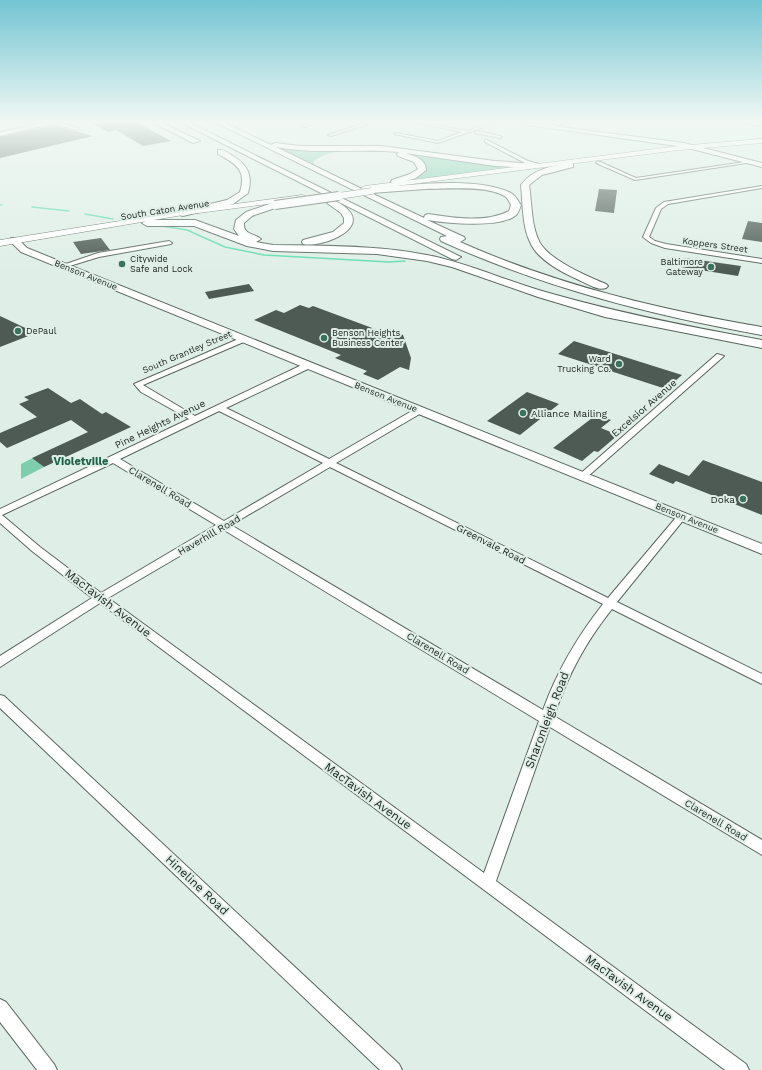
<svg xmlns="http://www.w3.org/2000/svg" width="762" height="1070" font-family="'Work Sans',sans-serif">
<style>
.green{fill:#7dcead}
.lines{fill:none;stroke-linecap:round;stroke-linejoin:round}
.stream{stroke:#64ddb0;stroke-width:1.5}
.building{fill:#4e5b55}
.street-casing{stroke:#58665f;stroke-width:2}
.secondary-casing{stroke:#58665f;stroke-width:2}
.primary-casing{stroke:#58665f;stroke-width:1}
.highway-casing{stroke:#58665f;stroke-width:2}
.street{fill:#fff;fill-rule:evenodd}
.secondary{fill:#fff;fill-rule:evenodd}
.primary{fill:#fff;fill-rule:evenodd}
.highway{fill:#fff;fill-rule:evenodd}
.primary-bridge-far1-casing{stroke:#58665f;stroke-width:7;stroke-linecap:butt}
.primary-bridge-casing{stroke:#58665f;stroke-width:10;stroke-linecap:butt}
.primary-bridge-far1{stroke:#fff;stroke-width:6}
.primary-bridge{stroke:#fff;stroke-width:8}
.poi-dot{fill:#39735c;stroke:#dfefe7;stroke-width:1.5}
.labels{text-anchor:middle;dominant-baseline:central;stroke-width:4;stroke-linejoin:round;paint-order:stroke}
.far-street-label{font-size:9px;fill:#1b211f;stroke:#dfefe7}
.far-poi-label{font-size:9px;fill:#1b211f;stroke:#dfefe7;text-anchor:start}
.street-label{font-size:10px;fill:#1b211f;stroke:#dfefe7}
.poi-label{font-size:10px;fill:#1b211f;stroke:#dfefe7;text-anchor:start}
.neighbourhood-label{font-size:11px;font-weight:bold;fill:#1d634b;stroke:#dfefe7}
.near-street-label{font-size:12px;fill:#1b211f;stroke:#dfefe7}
</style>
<rect width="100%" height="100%" fill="#dfefe7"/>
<g class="green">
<path d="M 268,145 L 387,149 L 505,168 L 417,179 L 416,178 L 423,173 L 426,169 L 425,164 C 406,146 334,144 314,161 L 314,166 Z"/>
<polygon points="33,458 44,467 21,479 21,464"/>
</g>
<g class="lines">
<g class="stream">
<polyline points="0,205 2,205"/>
<polyline points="32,207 69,211"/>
<polyline points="85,214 113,219"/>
<polyline points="162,226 187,230 225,247 264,255 389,262 405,261"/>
</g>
</g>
<g class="building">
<polygon points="88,121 134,121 171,141 143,146 116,130 108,132"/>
<polygon points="53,125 93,136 0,158 0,137"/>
<polygon points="599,189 617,190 614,213 595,211"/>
<polygon points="748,221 762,223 762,242 742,239"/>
<polygon points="101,238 110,250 81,254 73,242"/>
<polygon points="685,258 741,266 738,276 681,267"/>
<polygon points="249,284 254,291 209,299 205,292"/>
<polygon points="300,305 309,308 313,306 383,332 389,329 403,335 411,358 409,370 400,367 378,380 363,374 367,371 335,358 341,355 254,320 276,310 284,313"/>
<polygon points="0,316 36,333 0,347"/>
<polygon points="574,341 682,375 666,389 558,354"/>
<polygon points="48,388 71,403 80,399 102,414 106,412 131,427 44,467 32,458 88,432 71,420 7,448 0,442 0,433 37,417 19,404 29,400 24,397"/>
<polygon points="527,392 559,404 520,435 487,421"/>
<polygon points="596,415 611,420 601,428 618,435 598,452 594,451 582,461 553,448"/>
<polygon points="703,460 762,482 762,515 676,481 673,484 649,474 659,464 689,476"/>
</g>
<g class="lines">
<g class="street-casing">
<g id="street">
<polygon points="53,121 78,128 79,129 77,130 52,123"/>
<polygon points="317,121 323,121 304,127 302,126"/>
<polygon points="372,121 378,121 331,136 328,135"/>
<polygon points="408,121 415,121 467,131 496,121 501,121 438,143 394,134 396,133 438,141 462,132"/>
<polygon points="564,121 570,121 547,129 544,128"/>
<polygon points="735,121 762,124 762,126 737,122"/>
<polygon points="476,131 500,136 502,137 500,138 475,133"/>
<polygon points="485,140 487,140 528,161 543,165 541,166 525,163 485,142"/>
<polygon points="598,161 636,178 751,161 753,162 635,180 596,163"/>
<polygon points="762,186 762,188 668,204 661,209 649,237 655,241 666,244 762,259 762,263 665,248 651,243 643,237 656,208 664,202"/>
<polygon points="169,241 172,243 171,244 99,257 63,268 60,266 98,253"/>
<path d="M 243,337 L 246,337 L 246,341 L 143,385 L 195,416 L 306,363 L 312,363 L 312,367 L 226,408 L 329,459 L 417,408 L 423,408 L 423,412 L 336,463 L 608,598 L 679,514 L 685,514 L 687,516 L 685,518 L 617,602 L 762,674 L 762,684 L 612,609 C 585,643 568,675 554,716 L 762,840 L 762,855 L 550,727 L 496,881 L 746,1064 L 749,1070 L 725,1070 L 100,603 L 0,667 L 0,656 L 92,598 L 32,551 L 0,523 L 0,509 L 189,419 L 141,392 L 134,384 ZM 219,411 L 323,463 L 224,521 L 120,459 ZM 113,463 L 216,525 L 101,593 L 40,547 L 2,515 ZM 330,467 L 603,604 C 577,637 557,671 543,710 L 231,525 ZM 224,530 L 539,721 L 484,873 L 108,598 Z"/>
<polygon points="717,354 724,356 586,478 580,478 578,476 580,474"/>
<polygon points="0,695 4,696 399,1064 402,1070 380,1070 0,708"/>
<polygon points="0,999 6,1002 54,1064 57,1070 37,1070 0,1022"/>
</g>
</g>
<g class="secondary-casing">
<g id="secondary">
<polygon points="53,121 63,121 0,136 0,132"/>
<polygon points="499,121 514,121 684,143 762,163 762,167 684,147"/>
<polygon points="11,238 17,238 27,248 762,544 762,554 21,252 11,242"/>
</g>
</g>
<g class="primary-casing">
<g id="primary">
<polygon points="762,139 762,143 679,150 365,190 361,188 365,186 679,146"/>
<polygon points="303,195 307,197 306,199 183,215 0,246 0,240 183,211"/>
</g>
</g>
<g class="highway-casing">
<g id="highway">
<polygon points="150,121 158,121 200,141 193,143"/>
<polygon points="178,121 186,121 461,257 456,260 452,259"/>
<path d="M 213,121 L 221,121 L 271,145 L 275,143 L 301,146 L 381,146 L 495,161 L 537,164 L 538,166 L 534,168 L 495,166 L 405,153 C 414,156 426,159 426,170 L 416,178 L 395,185 L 391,182 L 392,180 L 410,174 L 418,169 L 414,162 L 398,156 L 397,154 L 399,152 C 358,148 316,155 276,147 L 368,192 L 369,189 L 372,188 C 409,185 477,176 511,193 C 515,195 518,201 521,205 C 520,208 519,211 517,214 C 504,229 445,223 427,220 L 464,237 L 465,239 L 460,242 C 557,285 658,309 762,327 L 762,335 C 650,315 545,288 441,241 L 440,239 L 441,237 L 447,236 ZM 426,189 C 446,189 489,185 506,197 C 508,199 510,203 511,205 L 509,211 C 487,223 453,218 428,214 L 425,215 L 424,218 L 371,193 Z"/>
<path d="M 218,150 C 224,149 228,153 233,156 C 248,165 253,176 248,193 L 233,204 L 183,216 L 180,215 L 180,211 L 227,200 L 240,192 C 247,170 236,164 218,154 Z"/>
<path d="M 570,163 L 573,163 L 573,167 L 542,175 L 529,185 C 532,203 531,227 540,243 C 551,261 587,276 606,284 L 608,286 L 606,288 C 597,291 586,283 577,279 C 561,272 537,259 530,242 C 522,226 523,203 521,185 C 533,169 551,166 570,163 Z"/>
<path d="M 332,200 C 339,202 346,207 350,212 C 365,232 318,248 303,244 L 302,242 L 303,240 L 333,232 L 344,223 L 344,218 L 341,213 L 327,203 Z"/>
<path d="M 275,202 L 278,203 L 278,207 L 252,216 L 244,223 C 243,235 254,233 261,239 L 256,242 L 273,245 C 324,246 377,245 427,255 C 469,263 508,282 549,293 C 619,313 690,327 762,340 L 762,348 L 605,317 L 538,297 L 452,267 L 427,261 L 377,254 L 273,251 L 247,246 L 194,226 L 147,226 L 142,223 L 147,220 L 195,220 L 239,236 L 234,229 L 236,220 L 246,212 Z"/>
</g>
</g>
<use href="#street" class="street"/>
<use href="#secondary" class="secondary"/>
<use href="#primary" class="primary"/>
<use href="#highway" class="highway"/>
<g class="primary-bridge-far1-casing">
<polyline id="primary-bridge-far1" points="332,197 372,191"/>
</g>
<g class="primary-bridge-casing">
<polyline id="primary-bridge" points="275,205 339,196"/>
</g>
<use href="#primary-bridge-far1" class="primary-bridge-far1"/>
<use href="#primary-bridge" class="primary-bridge"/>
</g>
<linearGradient id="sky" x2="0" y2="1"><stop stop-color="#73c4d2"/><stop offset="0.45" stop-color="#f1f8f4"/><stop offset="1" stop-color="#f1f8f4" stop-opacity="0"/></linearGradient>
<rect width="762" height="271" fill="url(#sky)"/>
<g class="poi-dot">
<circle cx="122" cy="264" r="4"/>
<circle cx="711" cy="267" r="4"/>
<circle cx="18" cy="331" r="4"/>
<circle cx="324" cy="338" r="4"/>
<circle cx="619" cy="364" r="4"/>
<circle cx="523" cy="413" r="4"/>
<circle cx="743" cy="499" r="4"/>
</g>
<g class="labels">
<g class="far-street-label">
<text transform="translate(165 210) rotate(-9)">South Caton Avenue</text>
<text transform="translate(715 245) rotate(8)">Koppers Street</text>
<text transform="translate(86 275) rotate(22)">Benson Avenue</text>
<text transform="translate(187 352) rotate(-23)">South Grantley Street</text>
<text transform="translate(386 397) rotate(22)">Benson Avenue</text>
<text transform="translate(687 518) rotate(22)">Benson Avenue</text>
</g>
<g class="far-poi-label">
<text x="130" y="259">Citywide<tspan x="130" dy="10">Safe and Lock</tspan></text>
<text x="703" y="262" text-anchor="end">Baltimore<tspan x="703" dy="10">Gateway</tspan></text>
<text x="26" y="331">DePaul</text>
<text x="332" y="333">Benson Heights<tspan x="332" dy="10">Business Center</tspan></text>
<text x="611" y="359" text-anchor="end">Ward<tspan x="611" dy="10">Trucking Co.</tspan></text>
</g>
<g class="street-label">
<text transform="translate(644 408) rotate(-41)">Excelsior Avenue</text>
<text transform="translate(160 424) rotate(-26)">Pine Heights Avenue</text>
<text transform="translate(160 487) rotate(31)">Clarenell Road</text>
<text transform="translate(209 535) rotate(-30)">Haverhill Road</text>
<text transform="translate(491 544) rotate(27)">Greenvale Road</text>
<text transform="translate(438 653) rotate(31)">Clarenell Road</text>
<text transform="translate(716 820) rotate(31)">Clarenell Road</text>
</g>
<g class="poi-label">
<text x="531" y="413">Alliance Mailing</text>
<text x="735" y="499" text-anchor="end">Doka</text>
</g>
<g class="neighbourhood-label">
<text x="81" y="461">Violetville</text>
</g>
<g class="near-street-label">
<text transform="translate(108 603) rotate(37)">MacTavish Avenue</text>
<text transform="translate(547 720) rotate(-69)">Sharonleigh Road</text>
<text transform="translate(368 796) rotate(36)">MacTavish Avenue</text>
<text transform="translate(197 885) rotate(43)">Hineline Road</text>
<text transform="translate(629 988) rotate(36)">MacTavish Avenue</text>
</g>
</g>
</svg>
